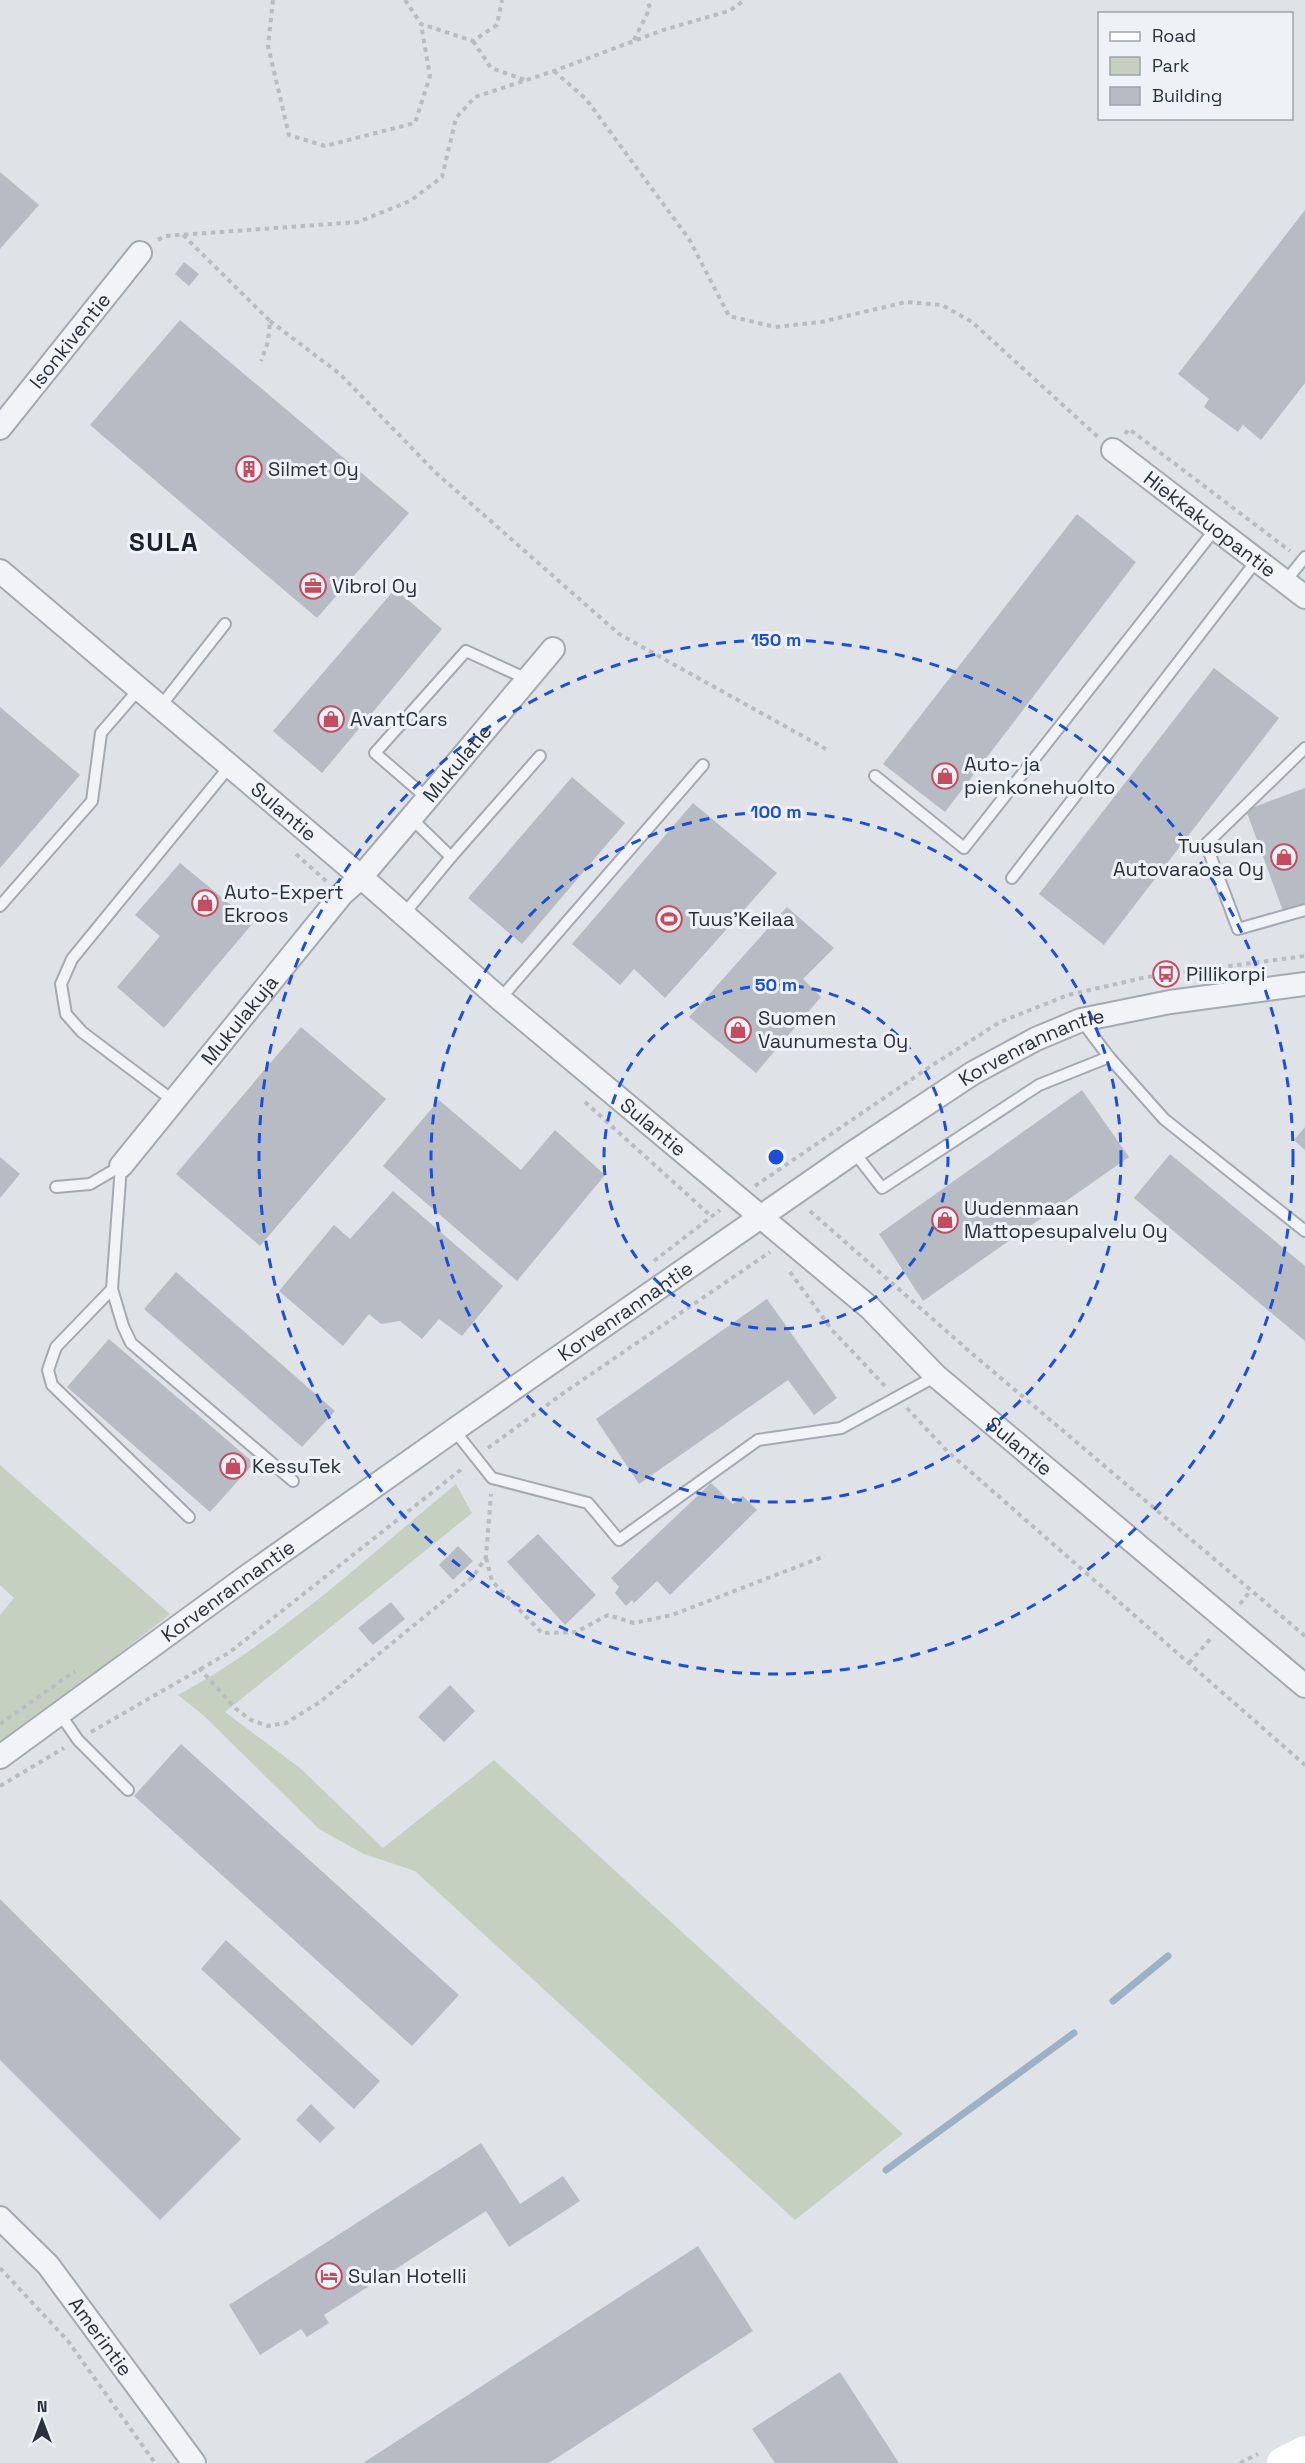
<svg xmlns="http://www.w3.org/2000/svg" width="1305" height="2463" font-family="'Space Grotesk',sans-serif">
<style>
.green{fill:#c5d0c1}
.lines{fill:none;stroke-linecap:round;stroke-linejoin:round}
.stream{stroke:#9cb1c5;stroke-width:7}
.building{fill:#b7bcc4}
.lane-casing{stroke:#a5a9b1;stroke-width:14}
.street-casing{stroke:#a5a9b1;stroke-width:26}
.path{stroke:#b9bdc2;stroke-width:4;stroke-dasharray:4.5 4.5;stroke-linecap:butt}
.lane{stroke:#f1f3f6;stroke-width:10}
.street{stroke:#f1f3f6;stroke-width:22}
.secondary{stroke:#fff;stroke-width:32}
.ring{fill:none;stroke:#1d4ed8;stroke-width:3;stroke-dasharray:10 8}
.labels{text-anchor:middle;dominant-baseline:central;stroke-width:6;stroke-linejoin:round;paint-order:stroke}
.street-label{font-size:20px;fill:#29313d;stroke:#eef1f5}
.poi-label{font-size:20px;fill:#29313d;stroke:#eef1f5;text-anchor:start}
.district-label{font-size:26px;font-weight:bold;letter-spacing:1.5px;fill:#1b222e;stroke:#eef1f5}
.centre{fill:#1d4ed8;stroke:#eef1f5;stroke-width:3}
.ring-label{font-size:18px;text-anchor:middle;font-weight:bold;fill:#1d4ed8;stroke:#eef1f5;stroke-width:6;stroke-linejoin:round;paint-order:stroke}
</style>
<rect width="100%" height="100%" fill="#dfe2e7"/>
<g class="green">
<polygon points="0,1465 170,1614 59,1701 0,1744 0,1615 14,1598 0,1585"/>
<path d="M 456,1484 L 472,1513 L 225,1712 L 300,1768 L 383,1848 L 494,1760 L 903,2134 L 795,2220 L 415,1871 L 364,1854 L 319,1829 L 203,1715 L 178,1695 C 281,1639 366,1558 456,1484 Z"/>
</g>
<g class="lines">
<g class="stream">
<polyline points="1113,2001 1168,1956"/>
<polyline points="886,2170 1074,2033"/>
</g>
</g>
<g class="building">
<polygon points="0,172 39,205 0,249"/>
<polygon points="1305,210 1305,383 1261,440 1243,425 1238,432 1204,407 1209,399 1178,374"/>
<polygon points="184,262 199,274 189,286 175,274"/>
<polygon points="180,320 409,513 317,618 90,425"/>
<polygon points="1077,514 1136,562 945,812 883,764"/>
<polygon points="395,589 442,629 322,773 273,731"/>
<polygon points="1214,668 1279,718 1104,945 1039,894"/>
<polygon points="0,707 80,775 0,868"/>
<polygon points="572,777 625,823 522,944 468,898"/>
<polygon points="1305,788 1305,903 1283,911 1246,810"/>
<polygon points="693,803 777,873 665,998 634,969 620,985 572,944"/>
<polygon points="180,863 253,923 164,1028 117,987 160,936 135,915"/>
<polygon points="787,907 834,948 803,979 821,997 756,1073 689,1017"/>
<polygon points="301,1027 386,1099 260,1246 176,1174"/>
<polygon points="1082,1090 1129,1157 923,1301 879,1234"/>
<polygon points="439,1100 521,1170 555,1130 605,1175 517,1281 383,1166"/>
<polygon points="1305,1127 1305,1150 1294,1140"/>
<polygon points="1170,1154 1305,1266 1305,1341 1134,1198"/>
<polygon points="0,1157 20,1174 0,1198"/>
<polygon points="393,1191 503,1286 462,1336 439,1319 422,1339 400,1321 381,1324 369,1314 343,1346 279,1291 334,1225 350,1239"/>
<polygon points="176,1272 335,1411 302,1447 144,1309"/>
<polygon points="767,1299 837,1398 814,1415 788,1380 639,1484 596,1419"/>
<polygon points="109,1339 254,1463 210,1512 67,1387"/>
<polygon points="711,1483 733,1504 743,1496 757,1510 670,1595 657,1581 634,1603 632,1600 626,1606 615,1593 619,1587 611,1578"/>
<polygon points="538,1534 596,1595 565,1625 507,1562"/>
<polygon points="458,1546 473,1561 453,1580 439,1565"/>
<polygon points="391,1602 405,1619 373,1645 358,1628"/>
<polygon points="450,1685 475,1711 444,1742 418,1717"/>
<polygon points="181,1744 459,1995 412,2046 134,1796"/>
<polygon points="0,1899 241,2139 160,2220 0,2060"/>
<polygon points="226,1940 380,2081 354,2109 201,1969"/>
<polygon points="311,2104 335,2128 320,2143 296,2120"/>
<polygon points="481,2143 520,2204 563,2176 580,2201 509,2247 486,2211 324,2315 329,2323 307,2337 301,2329 260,2355 229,2305"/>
<polygon points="698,2246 753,2331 549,2463 363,2463"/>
<polygon points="840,2372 899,2463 775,2463 752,2429"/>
</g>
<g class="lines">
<g class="lane-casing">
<g id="lane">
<polyline points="1285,582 1305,557"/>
<polyline points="160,707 225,624"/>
<polyline points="1305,748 1206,844 1238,929 1305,910"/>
<polyline points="875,776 964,848 1216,528"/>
<polyline points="427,798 375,753 466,651 527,679"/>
<polyline points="411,818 451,857"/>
<polyline points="1012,878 1257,560"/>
<polyline points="0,906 92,801 101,733 139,689"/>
<polyline points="404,914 451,857 540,756"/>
<polyline points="500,999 703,765"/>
<polyline points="1109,1057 1164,1119 1305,1231"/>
<polyline points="175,1102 82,1032 66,1014 61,984 72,959 229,767"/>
<polyline points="854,1152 882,1188 1039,1085 1109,1057 1081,1020"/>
<polyline points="121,1166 112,1289 123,1326 131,1343 293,1481"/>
<polyline points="56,1187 90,1184 121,1166"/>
<polyline points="112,1289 56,1347 48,1370 52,1385 189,1517"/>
<polyline points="454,1430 492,1478 588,1503 619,1540 758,1440 841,1428 936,1376"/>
<polyline points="60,1714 78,1740 128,1790"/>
</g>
</g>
<g class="street-casing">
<g id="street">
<path id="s1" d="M 0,428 L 140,253"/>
<path id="s2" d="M 1113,450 L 1305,597"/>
<path id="s3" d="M 0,571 L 361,877 L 500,999 L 870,1308 L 936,1376 L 1305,1686"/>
<path id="s4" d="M 121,1166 L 342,894 L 361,877 L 411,818 L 553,649"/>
<path id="s5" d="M 0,1757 L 249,1575 L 454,1430 L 854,1152 L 973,1073 L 1036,1039 L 1081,1020 L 1170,1002 L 1305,984"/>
<path id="s6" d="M 0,2218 L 48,2265 L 194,2463"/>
</g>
</g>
<g class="path">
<polyline points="273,0 268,46 289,135 325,146 415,123 430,76 421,24"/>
<polyline points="405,0 421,24 473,41 497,25 502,0"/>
<polyline points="634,40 650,8 647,0"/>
<polyline points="473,41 491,68 525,80"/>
<polyline points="554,71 586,99 689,239 729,316 775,327 821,322 906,302 942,305 972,322 1098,437"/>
<polyline points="183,235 270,321 268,342 261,361"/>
<polyline points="158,240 165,236 358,222 410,201 442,177 456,118 475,97 554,71 663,30 729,11 745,0"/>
<polyline points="270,321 340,374 435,472 619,634 826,749"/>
<polyline points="1125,434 1129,429 1290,551"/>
<polyline points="296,854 326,881"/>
<polyline points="585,1102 711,1216"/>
<polyline points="755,1186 931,1066 1000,1022 1068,995 1147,977 1305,956"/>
<polyline points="810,1211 969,1351 1305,1636"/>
<polyline points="654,1261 720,1210"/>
<polyline points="790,1272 832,1330 885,1386"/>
<polyline points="907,1408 947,1451 1305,1765"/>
<polyline points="488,1448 565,1392 770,1252"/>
<polyline points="486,1558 492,1581 542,1633 576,1632 608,1615 634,1623 672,1615 825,1556"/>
<polyline points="1240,1604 1251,1590"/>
<polyline points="1189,1663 1212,1637"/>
<polyline points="199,1668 236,1709 251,1720 268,1726 286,1723 320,1702 473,1577 486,1557 491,1494"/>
<polyline points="0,1724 75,1671"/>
<polyline points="91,1732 230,1652 463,1468"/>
<polyline points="0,1786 64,1748"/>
<polyline points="0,2268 68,2341 155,2463"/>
<polyline points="1240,2463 1258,2454"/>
</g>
<use href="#lane" class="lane"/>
<use href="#street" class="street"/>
<polyline class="secondary" points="1283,2463 1305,2452"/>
</g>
<g class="ring">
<circle cx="776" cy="1157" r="172"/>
<circle cx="776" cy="1157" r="345"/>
<circle cx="776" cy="1157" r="517"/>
</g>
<defs>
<g id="building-ring" transform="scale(1.35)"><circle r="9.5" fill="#eef1f5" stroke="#c44c60" stroke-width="1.5"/><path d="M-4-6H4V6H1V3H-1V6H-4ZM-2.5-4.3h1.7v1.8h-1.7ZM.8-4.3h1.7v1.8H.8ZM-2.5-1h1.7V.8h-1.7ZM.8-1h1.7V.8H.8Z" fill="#c44c60"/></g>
<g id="office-ring" transform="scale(1.35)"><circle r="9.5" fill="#eef1f5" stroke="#c44c60" stroke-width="1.5"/><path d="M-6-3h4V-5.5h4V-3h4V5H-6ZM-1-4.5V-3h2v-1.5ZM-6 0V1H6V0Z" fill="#c44c60"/></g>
<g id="shop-ring" transform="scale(1.35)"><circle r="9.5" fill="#eef1f5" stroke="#c44c60" stroke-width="1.5"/><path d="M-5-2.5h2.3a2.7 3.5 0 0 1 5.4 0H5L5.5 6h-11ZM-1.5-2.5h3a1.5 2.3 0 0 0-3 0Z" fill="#c44c60"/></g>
<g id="stadium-ring" transform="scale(1.35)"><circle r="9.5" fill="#eef1f5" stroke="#c44c60" stroke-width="1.5"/><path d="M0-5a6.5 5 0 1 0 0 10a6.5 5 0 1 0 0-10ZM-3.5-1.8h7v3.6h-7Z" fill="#c44c60"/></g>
<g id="bus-ring" transform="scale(1.35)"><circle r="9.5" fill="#eef1f5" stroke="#c44c60" stroke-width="1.5"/><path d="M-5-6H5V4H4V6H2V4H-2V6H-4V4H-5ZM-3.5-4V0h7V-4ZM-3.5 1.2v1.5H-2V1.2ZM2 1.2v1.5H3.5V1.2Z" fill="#c44c60"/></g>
<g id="hotel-ring" transform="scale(1.35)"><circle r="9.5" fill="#eef1f5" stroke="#c44c60" stroke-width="1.5"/><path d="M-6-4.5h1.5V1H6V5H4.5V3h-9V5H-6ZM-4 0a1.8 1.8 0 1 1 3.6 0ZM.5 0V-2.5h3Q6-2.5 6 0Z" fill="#c44c60"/></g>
</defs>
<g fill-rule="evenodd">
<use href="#building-ring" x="249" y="469"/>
<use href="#office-ring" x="313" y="586"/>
<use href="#shop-ring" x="331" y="719"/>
<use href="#shop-ring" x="945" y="776"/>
<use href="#shop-ring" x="1284" y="857"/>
<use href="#shop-ring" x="205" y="903"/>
<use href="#stadium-ring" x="669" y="919"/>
<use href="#bus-ring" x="1166" y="974"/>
<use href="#shop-ring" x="738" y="1030"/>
<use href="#shop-ring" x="945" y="1220"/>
<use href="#shop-ring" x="233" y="1466"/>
<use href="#hotel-ring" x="329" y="2276"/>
</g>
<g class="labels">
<g class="street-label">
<text stroke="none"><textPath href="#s1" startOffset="112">Isonkiventie</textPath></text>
<text stroke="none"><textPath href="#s2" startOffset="122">Hiekkakuopantie</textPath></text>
<text stroke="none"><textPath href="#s4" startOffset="525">Mukulatie</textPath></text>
<text stroke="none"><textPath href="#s3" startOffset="372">Sulantie</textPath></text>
<text stroke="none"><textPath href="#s4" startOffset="188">Mukulakuja</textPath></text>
<text stroke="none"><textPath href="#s5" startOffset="1254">Korvenrannantie</textPath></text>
<text stroke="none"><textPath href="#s3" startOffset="858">Sulantie</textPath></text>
<text stroke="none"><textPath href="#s5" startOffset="768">Korvenrannantie</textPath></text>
<text stroke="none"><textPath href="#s3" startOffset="1344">Sulantie</textPath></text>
<text stroke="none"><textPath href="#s5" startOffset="282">Korvenrannantie</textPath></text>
<text stroke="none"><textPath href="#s6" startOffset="156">Amerintie</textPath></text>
</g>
<g class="poi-label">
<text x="268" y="469">Silmet Oy</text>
<text x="332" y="586">Vibrol Oy</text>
<text x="350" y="719">AvantCars</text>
<text x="964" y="764">Auto- ja<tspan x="964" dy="23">pienkonehuolto</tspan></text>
<text x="1264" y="846" text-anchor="end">Tuusulan<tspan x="1264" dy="23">Autovaraosa Oy</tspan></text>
<text x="224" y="892">Auto-Expert<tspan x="224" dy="23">Ekroos</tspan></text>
<text x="688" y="919">Tuus'Keilaa</text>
<text x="1186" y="974">Pillikorpi</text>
<text x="758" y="1018">Suomen<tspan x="758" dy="23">Vaunumesta Oy</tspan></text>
<text x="964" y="1208">Uudenmaan<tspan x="964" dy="23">Mattopesupalvelu Oy</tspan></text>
<text x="252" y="1466">KessuTek</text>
<text x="348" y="2276">Sulan Hotelli</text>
</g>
<g class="district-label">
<text x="164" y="542">SULA</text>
</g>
</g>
<circle cx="776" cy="1157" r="9" class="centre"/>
<g class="ring-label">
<text x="776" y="646">150 m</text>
<text x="776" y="818">100 m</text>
<text x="776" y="991">50 m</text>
</g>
<rect x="1098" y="12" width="195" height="108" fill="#eef1f5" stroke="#9fa4ab" stroke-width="1.5"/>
<rect x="1110" y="32" width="30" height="9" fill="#ffffff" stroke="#9fa4ab" stroke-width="1.5"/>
<text x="1152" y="42" font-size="18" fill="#29313d">Road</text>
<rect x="1110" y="57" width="30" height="18" fill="#c5d0c1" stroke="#9fa4ab" stroke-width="1.5"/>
<text x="1152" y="72" font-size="18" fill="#29313d">Park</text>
<rect x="1110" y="87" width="30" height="18" fill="#b7bcc4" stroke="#9fa4ab" stroke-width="1.5"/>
<text x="1152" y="102" font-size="18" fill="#29313d">Building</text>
<g transform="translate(42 2421)" stroke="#eef1f5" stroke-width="4.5" paint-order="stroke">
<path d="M0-4.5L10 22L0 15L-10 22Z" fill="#29313d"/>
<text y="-9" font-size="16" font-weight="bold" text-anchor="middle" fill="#29313d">N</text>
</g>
</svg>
